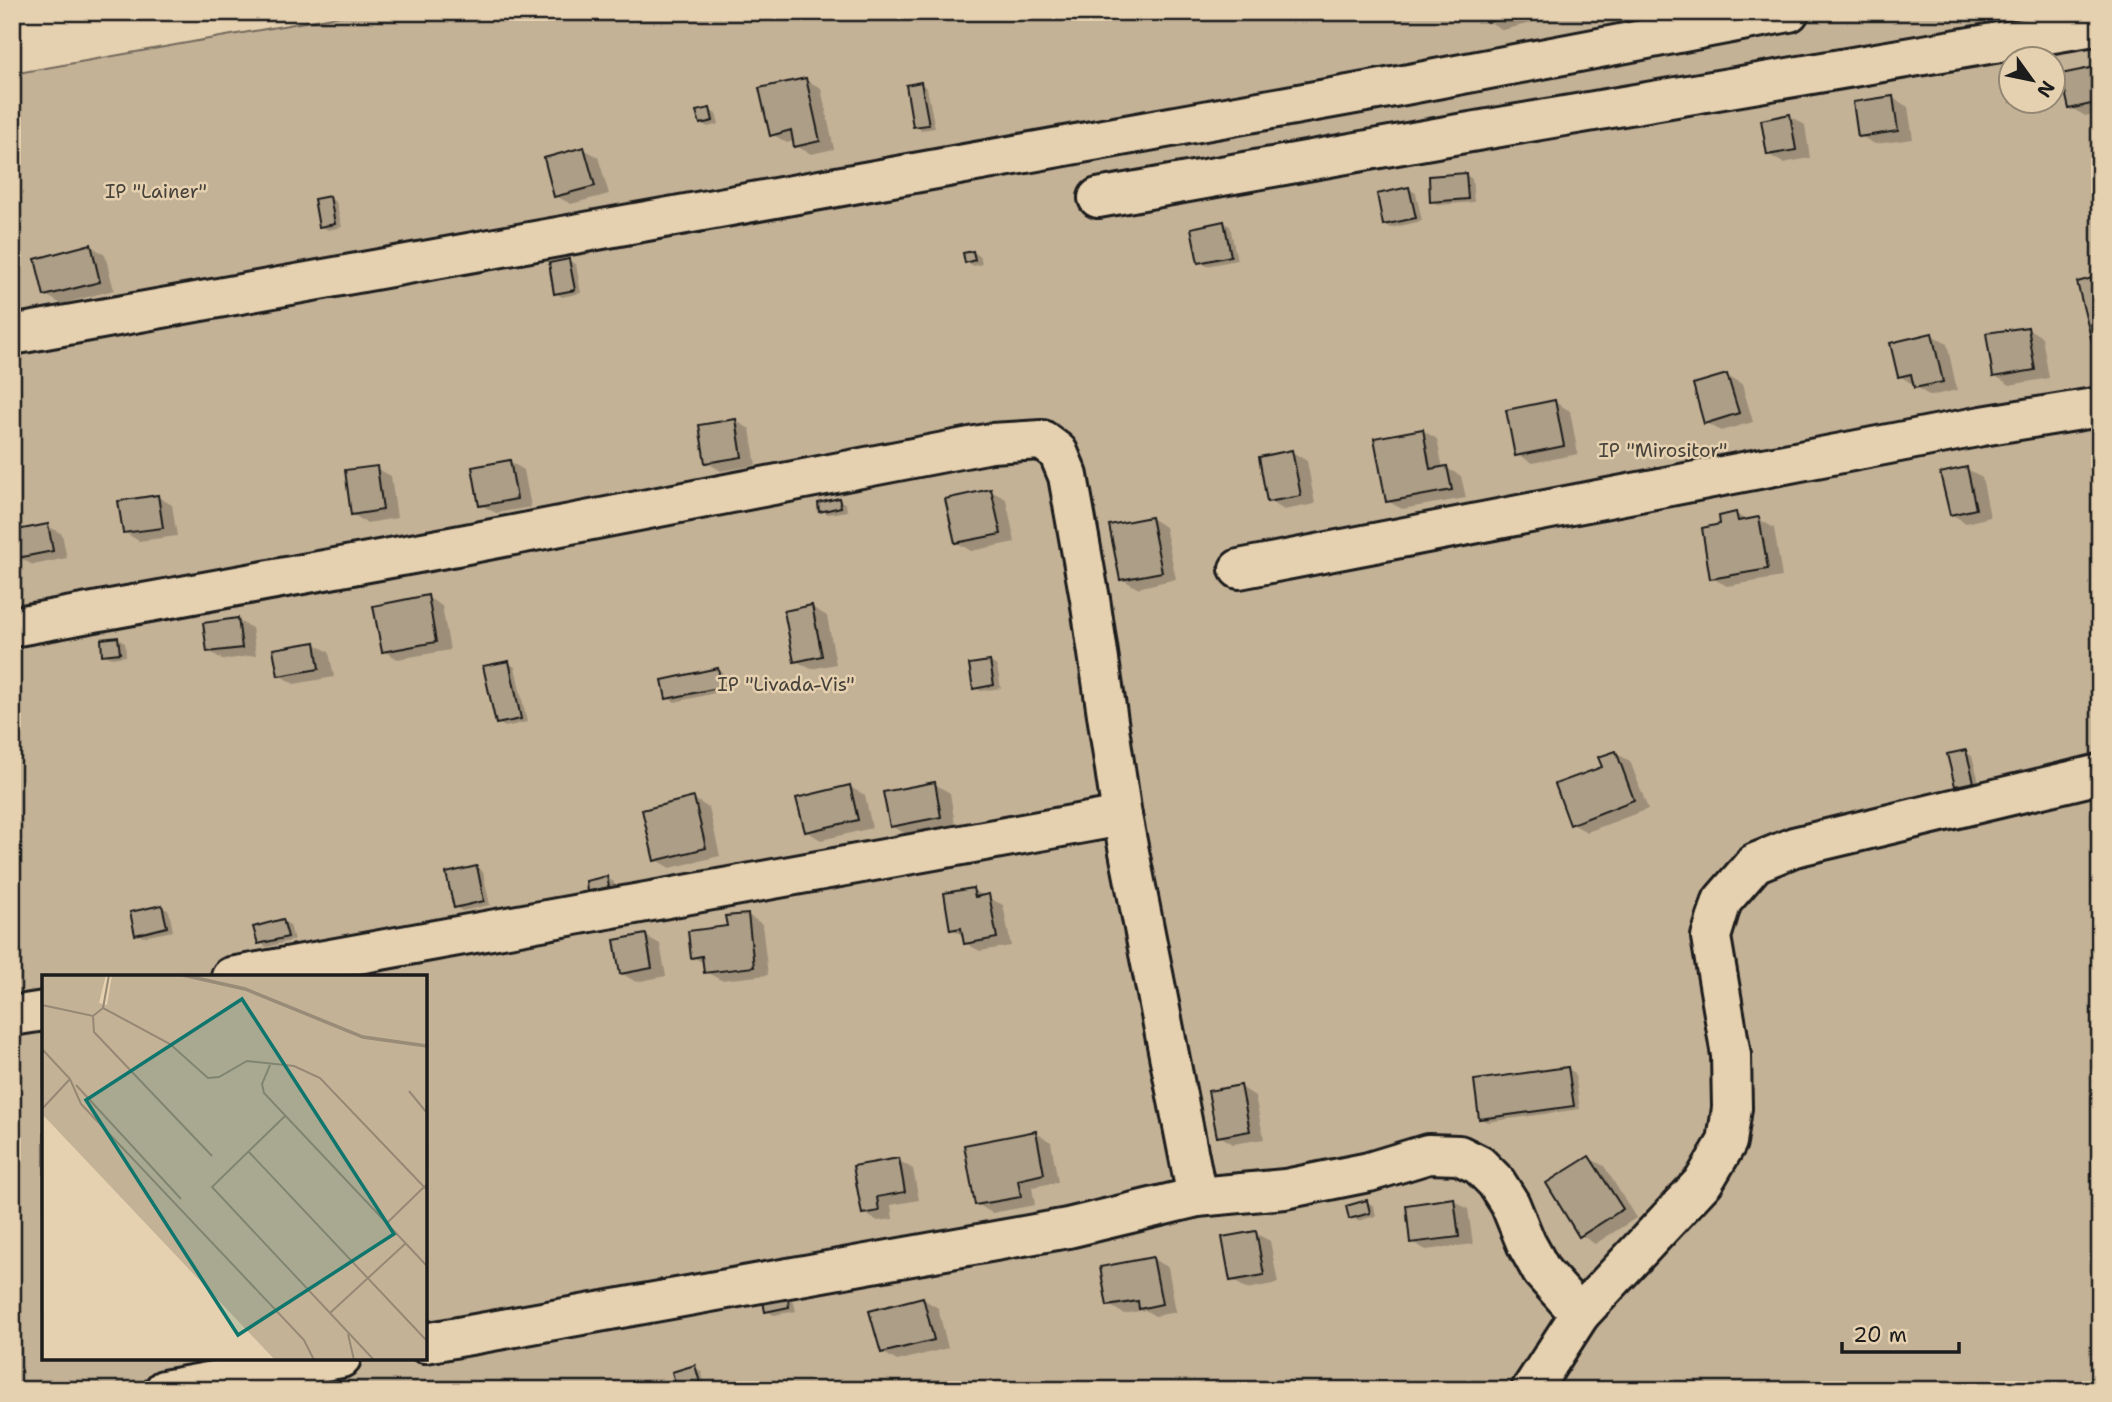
<svg xmlns="http://www.w3.org/2000/svg" width="2112" height="1402" font-family="'Shantell Sans',sans-serif">
<style>
.green{fill:#c4b297;stroke:#70675a;stroke-width:2;fill-rule:evenodd}
.shadow{fill:#0003}
.building{fill:#ad9e87;stroke:#1c1c1c;stroke-width:2}
.lines{fill:none;stroke-linecap:round;stroke-linejoin:round}
.street-casing{stroke:#1c1c1c;stroke-width:44}
.street{stroke:#e5d0af;stroke-width:38}
.labels{text-anchor:middle;dominant-baseline:central;stroke-width:5;stroke-linejoin:round;paint-order:stroke}
.park-label{font-size:19px;fill:#46423b;stroke:#e5d0af}
.inset-river{fill:none;stroke:#988b77;stroke-width:3.5}
.inset-road{fill:none;stroke:#958874;stroke-width:2}
.view{fill:#0f766e;fill-opacity:0.15;stroke:#0f766e;stroke-width:3.5}
.inset-edge{fill:none;stroke:#1c1c1c;stroke-width:3.5}
</style>
<rect width="100%" height="100%" fill="#e5d0af"/>
<filter id="ink" filterUnits="userSpaceOnUse"><feTurbulence type="fractalNoise" baseFrequency=".0143" numOctaves="2"/><feDisplacementMap in="SourceGraphic" scale="14" xChannelSelector="R" yChannelSelector="G"/><feConvolveMatrix kernelMatrix="1 2 1 2 8 2 1 2 1" color-interpolation-filters="sRGB"/></filter>
<g filter="url(#ink)">
<path class="green" d="M 361,12 L 2100,12 L 2100,1390 L 12,1390 L 12,74 ZM 2010,60 L 2052,60 L 2052,102 L 2010,102 ZM 44,977 L 425,977 L 425,1358 L 44,1358 Z"/>
<g class="shadow">
<polygon points="1486,12 1528,12 1531,23 1503,30 1488,21"/>
<polygon points="2100,68 2100,113 2085,116 2070,107"/>
<polygon points="806,80 821,88 834,149 811,154 796,146 795,141 787,143 772,134"/>
<polygon points="920,84 927,88 935,128 921,130 915,126"/>
<polygon points="1893,98 1908,107 1913,139 1875,144 1860,136"/>
<polygon points="709,110 716,114 719,124 708,127 701,123"/>
<polygon points="1790,116 1805,125 1810,158 1783,163 1768,154"/>
<polygon points="584,149 598,157 609,194 571,204 556,196"/>
<polygon points="1466,175 1472,179 1474,202 1439,205 1432,201"/>
<polygon points="1409,189 1416,193 1422,221 1391,228 1384,224"/>
<polygon points="329,198 336,202 342,227 328,230 321,226"/>
<polygon points="1223,222 1230,226 1237,260 1207,266 1200,262"/>
<polygon points="91,246 105,255 114,290 61,304 46,295"/>
<polygon points="973,252 980,256 982,264 974,266 967,262"/>
<polygon points="569,261 576,264 581,293 562,297 556,293"/>
<polygon points="2027,328 2042,337 2049,378 2010,385 1995,376"/>
<polygon points="1932,335 1947,344 1957,390 1930,396 1900,376"/>
<polygon points="1727,376 1742,384 1753,422 1721,431 1706,423"/>
<polygon points="1555,402 1570,411 1578,454 1532,463 1517,454"/>
<polygon points="736,421 750,429 756,465 721,471 706,462"/>
<polygon points="1422,430 1437,439 1443,469 1447,468 1461,476 1466,498 1402,509 1387,501"/>
<polygon points="1292,452 1307,461 1315,504 1284,510 1269,501"/>
<polygon points="509,461 524,470 531,507 496,513 481,505"/>
<polygon points="376,468 391,476 397,518 367,523 352,514"/>
<polygon points="1967,469 1982,477 1990,517 1966,523 1951,514"/>
<polygon points="991,491 1006,499 1015,542 971,551 956,542"/>
<polygon points="158,497 172,505 177,536 139,541 124,532"/>
<polygon points="839,500 846,504 847,511 828,514 821,510"/>
<polygon points="1736,514 1748,521 1759,519 1774,528 1782,577 1727,586 1712,578 1722,526"/>
<polygon points="1151,518 1165,527 1176,579 1137,588 1122,579"/>
<polygon points="48,526 62,534 67,558 33,565 18,557"/>
<polygon points="427,597 442,606 450,650 398,659 383,651"/>
<polygon points="812,607 827,616 836,664 811,669 796,661"/>
<polygon points="237,620 252,628 256,655 223,660 209,651"/>
<polygon points="118,639 125,643 126,656 111,658 104,654"/>
<polygon points="315,644 329,652 334,677 294,684 279,675"/>
<polygon points="990,662 997,666 1001,688 981,691 975,687"/>
<polygon points="508,663 515,667 527,722 505,727 498,723"/>
<polygon points="718,670 725,674 728,690 675,702 668,698"/>
<polygon points="1965,752 1972,756 1980,785 1964,789 1957,785"/>
<polygon points="1615,753 1630,761 1648,809 1587,832 1572,824 1604,768"/>
<polygon points="935,784 950,793 955,825 906,834 891,826"/>
<polygon points="850,787 865,795 872,828 821,840 806,831"/>
<polygon points="694,799 709,808 720,856 670,868 656,860"/>
<polygon points="477,868 483,872 490,905 462,911 456,907"/>
<polygon points="607,878 614,882 615,890 596,894 589,890"/>
<polygon points="973,890 1003,905 1011,946 980,951 965,943 964,936 952,929"/>
<polygon points="162,907 169,911 173,931 143,937 136,933"/>
<polygon points="748,915 762,924 768,975 721,980 706,972 704,963 693,957 729,928"/>
<polygon points="283,921 290,925 294,940 267,947 260,943"/>
<polygon points="646,936 660,944 666,976 636,982 621,973"/>
<polygon points="1568,1069 1575,1073 1580,1109 1487,1122 1480,1118"/>
<polygon points="1241,1087 1255,1096 1264,1139 1233,1144 1218,1135"/>
<polygon points="1036,1133 1051,1142 1058,1182 1032,1187 1035,1205 992,1213 977,1204"/>
<polygon points="1589,1158 1604,1166 1636,1218 1595,1244 1581,1235"/>
<polygon points="898,1160 913,1169 919,1200 891,1205 893,1219 878,1221 863,1213"/>
<polygon points="1453,1200 1468,1209 1473,1244 1426,1250 1412,1242"/>
<polygon points="1367,1202 1374,1206 1376,1216 1358,1221 1351,1217"/>
<polygon points="1255,1233 1270,1241 1278,1283 1247,1289 1232,1280"/>
<polygon points="1153,1259 1168,1267 1176,1312 1155,1316 1145,1310 1124,1314 1109,1305"/>
<polygon points="787,1299 794,1303 796,1311 774,1315 767,1311"/>
<polygon points="923,1299 938,1308 948,1348 897,1361 882,1352"/>
<polygon points="694,1367 701,1371 707,1390 679,1390"/>
</g>
<g class="building">
<polygon points="1484,12 1516,12 1517,15 1487,22"/>
<polygon points="2100,66 2100,102 2069,109 2061,74"/>
<polygon points="806,78 820,141 794,147 791,130 770,136 759,88"/>
<polygon points="921,82 929,125 913,127 906,85"/>
<polygon points="1893,96 1898,131 1858,137 1853,102"/>
<polygon points="710,108 713,121 700,124 696,111"/>
<polygon points="1790,114 1796,150 1767,155 1761,120"/>
<polygon points="584,147 595,186 554,197 544,158"/>
<polygon points="1466,173 1468,199 1430,202 1429,176"/>
<polygon points="1409,187 1416,218 1383,225 1377,194"/>
<polygon points="330,196 335,224 319,227 314,199"/>
<polygon points="1224,221 1231,256 1198,263 1191,228"/>
<polygon points="91,244 100,282 44,296 35,259"/>
<polygon points="973,251 975,260 965,263 963,253"/>
<polygon points="569,259 575,290 554,294 549,263"/>
<polygon points="2100,276 2100,353 2094,350 2077,282"/>
<polygon points="2028,327 2035,370 1993,377 1986,333"/>
<polygon points="1932,333 1943,382 1914,388 1911,374 1898,377 1890,343"/>
<polygon points="1727,374 1739,413 1704,424 1693,384"/>
<polygon points="1555,400 1564,446 1515,456 1506,410"/>
<polygon points="736,419 742,457 705,463 699,425"/>
<polygon points="1423,429 1430,469 1447,466 1452,490 1386,502 1374,438"/>
<polygon points="1292,450 1301,496 1267,502 1259,457"/>
<polygon points="510,460 517,499 479,506 472,467"/>
<polygon points="377,466 383,510 351,515 345,470"/>
<polygon points="1967,467 1976,509 1950,515 1940,473"/>
<polygon points="991,489 1001,534 955,543 945,499"/>
<polygon points="158,495 163,528 123,533 118,501"/>
<polygon points="839,498 841,507 819,512 818,503"/>
<polygon points="1736,512 1738,521 1759,517 1768,569 1710,579 1702,528 1720,524 1719,516"/>
<polygon points="1151,517 1162,572 1120,580 1109,525"/>
<polygon points="48,524 53,551 17,558 12,531"/>
<polygon points="428,595 436,642 382,652 373,606"/>
<polygon points="812,605 822,656 794,662 784,611"/>
<polygon points="238,618 242,648 207,652 203,623"/>
<polygon points="118,637 120,653 102,655 101,639"/>
<polygon points="315,642 319,669 278,676 273,649"/>
<polygon points="509,661 521,719 496,724 483,666"/>
<polygon points="990,661 994,685 973,689 969,664"/>
<polygon points="718,668 722,687 666,699 662,680"/>
<polygon points="1966,750 1974,782 1955,786 1947,754"/>
<polygon points="1616,751 1634,800 1570,825 1555,784 1602,767 1598,757"/>
<polygon points="935,782 941,817 890,827 883,792"/>
<polygon points="850,785 858,820 805,832 796,798"/>
<polygon points="694,797 706,848 654,861 642,810"/>
<polygon points="477,866 484,901 454,908 446,873"/>
<polygon points="607,876 609,887 587,892 586,881"/>
<polygon points="973,888 975,897 989,894 997,938 964,944 961,928 950,930 944,893"/>
<polygon points="162,905 167,927 135,935 130,912"/>
<polygon points="748,914 754,967 704,973 702,956 691,958 688,931 727,926 725,916"/>
<polygon points="283,919 288,937 258,944 253,927"/>
<polygon points="646,934 652,968 620,974 614,940"/>
<polygon points="1568,1067 1574,1106 1479,1119 1474,1080"/>
<polygon points="1241,1085 1250,1131 1217,1137 1208,1091"/>
<polygon points="1036,1131 1044,1174 1018,1180 1021,1197 975,1205 964,1145"/>
<polygon points="1589,1156 1623,1209 1579,1237 1546,1183"/>
<polygon points="899,1158 905,1192 877,1197 879,1211 862,1214 853,1166"/>
<polygon points="1454,1198 1459,1237 1410,1243 1406,1205"/>
<polygon points="1367,1200 1370,1213 1349,1219 1346,1206"/>
<polygon points="1256,1231 1264,1275 1230,1281 1222,1237"/>
<polygon points="1153,1257 1162,1304 1139,1309 1138,1301 1107,1306 1100,1267"/>
<polygon points="788,1297 789,1307 765,1312 763,1301"/>
<polygon points="923,1297 934,1340 881,1353 869,1311"/>
<polygon points="695,1365 702,1390 677,1390 672,1372"/>
</g>
<g class="lines">
<g class="street-casing">
<g id="street">
<polyline points="1098,198 1447,136 2100,25"/>
<polyline points="12,335 1399,86 1789,12"/>
<polyline points="1239,569 1982,426 2100,407"/>
<polyline points="12,627 456,546 991,443 1042,440 1058,452 1068,476 1090,599 1122,816 1197,1197"/>
<polyline points="231,977 1122,816"/>
<polyline points="12,1016 44,1011"/>
<polyline points="425,1343 1068,1228 1197,1197 1285,1189 1369,1172 1428,1154 1459,1155 1479,1165 1496,1182 1510,1204 1526,1243 1542,1272 1580,1314"/>
<polyline points="164,1390 341,1358"/>
<polyline points="1531,1390 1580,1314 1704,1181 1727,1142 1732,1108 1731,1055 1711,937 1722,901 1755,863 1794,847 2100,774"/>
</g>
</g>
<use href="#street" class="street"/>
</g>
</g>
<g class="labels">
<g class="park-label">
<text x="156" y="191">IP "Lainer"</text>
<text x="1663" y="450">IP "Mirositor"</text>
<text x="786" y="684">IP "Livada-Vis"</text>
</g>
</g>
<g transform="translate(42 975)">
<rect width="385" height="385" fill="#e5d0af"/>
<path d="M 0,0 L 64,0 L 57,28 L 65,30 L 70,0 L 385,0 L 385,385 L 233,385 L 0,139 Z" fill="#c4b297"/>
<path class="inset-river" d="M 141,0 L 203,14 L 321,62 L 385,71"/>
<path class="inset-road" d="M 0,30 L 51,41 L 61,33 L 67,0M 61,33 L 128,69 L 166,103 L 177,102 L 205,86 L 252,91 L 278,103 L 385,215M 51,41 L 52,57 L 170,181M 0,74 L 28,104 L 39,129 L 262,365 L 272,385M 228,90 L 220,109 L 222,118 L 385,291M 34,110 L 139,224M 367,116 L 385,138M 0,134 L 28,104M 243,141 L 170,212 L 332,385M 206,176 L 385,366M 345,248 L 384,210M 288,338 L 364,268M 306,359 L 312,385"/>
<path class="view" d="M 200,24 L 352,259 L 196,360 L 44,125 Z"/>
<rect width="385" height="385" class="inset-edge"/>
</g>
<rect width="2112" height="1402" fill="none" stroke="#e5d0af" stroke-width="42"/>
<rect x="21" y="21" width="2070" height="1360" fill="none" stroke="#1c1c1c" stroke-width="2.5" filter="url(#ink)"/>
<g transform="translate(2032 80) rotate(123)"><circle r="33" fill="#e5d0af" stroke="#958874" stroke-width="2"/>
<path d="M0-5L12 26L0 18L-12 26Z" fill="#1c1c1c"/>
<text y="-10" font-size="19" font-weight="bold" text-anchor="middle" fill="#1c1c1c">N</text>
</g>
<path d="M1842 1342v10h117v-10" fill="none" stroke="#1c1c1c" stroke-width="3.5"/>
<text x="1853" y="1342" font-size="21" fill="#1c1c1c" stroke="#e5d0af" stroke-width="5" paint-order="stroke">20 m</text>
</svg>
